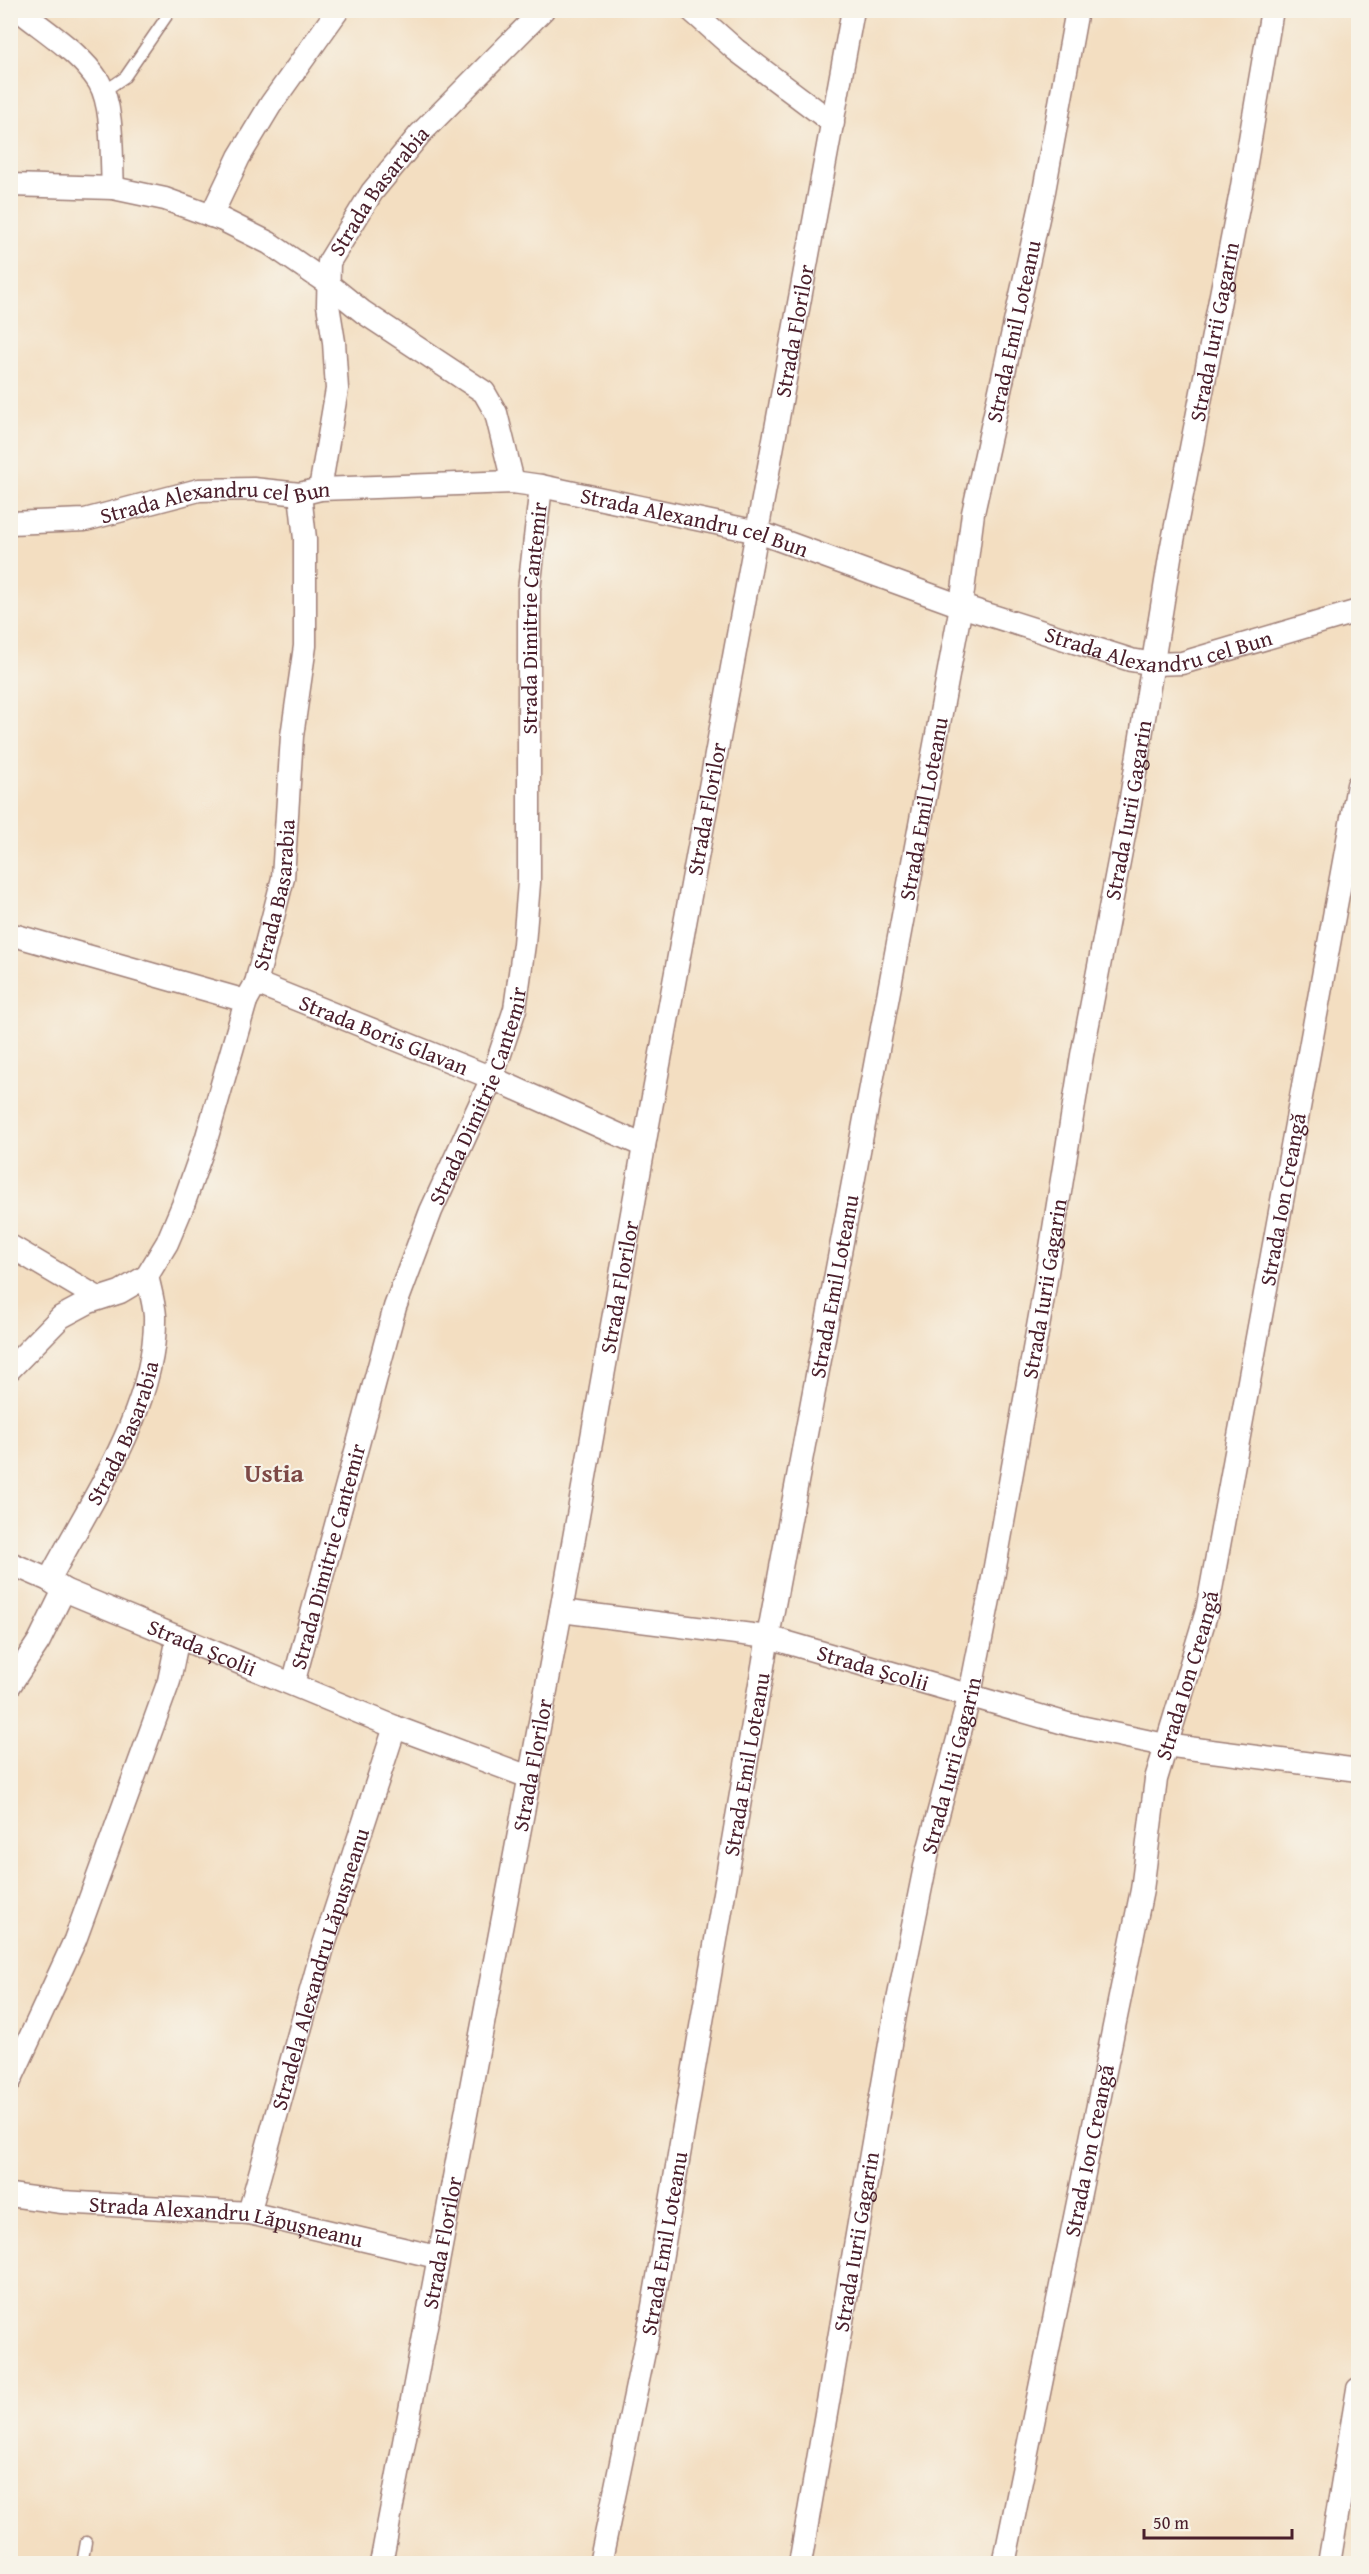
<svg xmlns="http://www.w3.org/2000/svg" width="1369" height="2574" font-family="'Gentium Book Plus',serif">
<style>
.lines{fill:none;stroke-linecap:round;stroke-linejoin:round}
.lane-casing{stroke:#9e7e76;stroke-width:13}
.street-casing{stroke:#9e7e76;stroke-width:25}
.lane{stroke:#fff;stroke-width:10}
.street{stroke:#fff;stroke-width:22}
.labels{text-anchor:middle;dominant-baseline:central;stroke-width:4.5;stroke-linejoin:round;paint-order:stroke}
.street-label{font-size:22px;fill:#4a1f2b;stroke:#f7f3e8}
.quarter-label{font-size:26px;font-weight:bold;fill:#7e4946;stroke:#f7f3e8}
</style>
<rect width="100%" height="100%" fill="#f7f3e8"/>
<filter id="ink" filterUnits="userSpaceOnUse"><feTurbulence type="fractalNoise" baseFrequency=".0167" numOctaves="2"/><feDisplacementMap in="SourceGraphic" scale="12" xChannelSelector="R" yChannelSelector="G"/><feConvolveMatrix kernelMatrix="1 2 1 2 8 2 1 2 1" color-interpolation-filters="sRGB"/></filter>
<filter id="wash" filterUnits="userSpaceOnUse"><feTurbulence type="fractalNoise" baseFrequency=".008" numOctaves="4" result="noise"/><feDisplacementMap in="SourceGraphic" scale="24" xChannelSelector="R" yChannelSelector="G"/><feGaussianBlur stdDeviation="1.35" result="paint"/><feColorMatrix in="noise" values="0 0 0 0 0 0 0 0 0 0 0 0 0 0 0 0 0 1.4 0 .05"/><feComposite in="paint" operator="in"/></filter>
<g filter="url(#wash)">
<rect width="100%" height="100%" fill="#f3dec1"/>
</g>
<g filter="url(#ink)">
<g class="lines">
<g class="lane-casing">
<g id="lane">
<polyline points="103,92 125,77 171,10"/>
<polyline points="82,2564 86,2542"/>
</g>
</g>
<g class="street-casing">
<g id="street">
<path d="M 19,10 C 46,32 81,53 99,82 C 114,107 111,159 113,188"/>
<polyline points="691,10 736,50 833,123"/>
<polyline points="10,185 113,188 165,199 223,220 269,243 327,283 363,312 484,392 496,413 513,482"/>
<polyline points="211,216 239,157 271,104 338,10"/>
<path id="s1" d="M 320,489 L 337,389 L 334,342 L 328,305 L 329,262 L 372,192 L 420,134 L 543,10"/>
<path id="s2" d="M 10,523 L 85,520 L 199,490 L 253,489 L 300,494 L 320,489 L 513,482 L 541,486 L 758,532 L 961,606 L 1131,660 L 1154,664 L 1182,663 L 1358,611"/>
<polyline points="10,934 246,1001"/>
<path id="s3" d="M 256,983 L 492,1078 L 644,1146"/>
<polyline points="10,1246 98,1298"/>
<path id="s4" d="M 10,1369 L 61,1317 L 89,1302 L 120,1292 L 147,1276 L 167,1243 L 183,1205 L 206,1140 L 246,1001 L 256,983 L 283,878 L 292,736 L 305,646 L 305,539 L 300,494"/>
<path id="s5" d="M 10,1563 L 49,1580 L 64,1590 L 395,1727 L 529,1777"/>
<path id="s6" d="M 49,1580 C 90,1502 157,1407 155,1316 C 154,1303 150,1289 147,1276"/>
<path id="s7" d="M 561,1611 L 768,1637 L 1071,1725 L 1165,1745 L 1358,1770"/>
<path id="s8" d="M 293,1684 L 395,1307 L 431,1211 L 492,1078 L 515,1009 L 524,944 L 529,883 L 529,590 L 541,486"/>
<polyline points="10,1685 39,1641 64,1590"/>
<polyline points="10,2081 75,1940 169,1681 178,1637"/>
<path id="s9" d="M 10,2195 L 62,2202 L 249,2213 L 437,2257"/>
<path id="s10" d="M 249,2213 L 322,1951 L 395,1727"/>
<path id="s11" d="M 381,2564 L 561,1611 L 644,1146 L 853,10"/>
<path id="s12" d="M 600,2564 L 651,2318 L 768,1637 L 961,606 L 973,513 L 1044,191 L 1077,10"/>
<path id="s13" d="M 800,2564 L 895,2015 L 928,1852 L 970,1694 L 991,1589 L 1040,1316 L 1082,1055 L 1130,804 L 1171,551 L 1241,192 L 1272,10"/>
<path id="s14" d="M 1004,2564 L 1142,1890 L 1156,1779 L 1207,1611 L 1358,785"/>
<polyline points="1329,2564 1358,2389"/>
</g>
</g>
<use href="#lane" class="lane"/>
<use href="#street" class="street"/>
</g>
</g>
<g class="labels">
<g class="street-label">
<text stroke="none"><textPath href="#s1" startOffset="316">Strada Basarabia</textPath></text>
<text stroke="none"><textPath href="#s11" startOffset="2271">Strada Florilor</textPath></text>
<text stroke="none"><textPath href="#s12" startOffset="2271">Strada Emil Loteanu</textPath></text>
<text stroke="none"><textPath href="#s13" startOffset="2271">Strada Iurii Gagarin</textPath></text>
<text stroke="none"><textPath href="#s2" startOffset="208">Strada Alexandru cel Bun</textPath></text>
<text stroke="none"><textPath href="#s2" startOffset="694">Strada Alexandru cel Bun</textPath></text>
<text stroke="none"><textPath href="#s8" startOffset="1104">Strada Dimitrie Cantemir</textPath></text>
<text stroke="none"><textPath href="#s2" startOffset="1180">Strada Alexandru cel Bun</textPath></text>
<text stroke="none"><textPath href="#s12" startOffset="1785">Strada Emil Loteanu</textPath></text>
<text stroke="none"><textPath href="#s11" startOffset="1785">Strada Florilor</textPath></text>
<text stroke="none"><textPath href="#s13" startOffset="1785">Strada Iurii Gagarin</textPath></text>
<text stroke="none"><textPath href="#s4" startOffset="573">Strada Basarabia</textPath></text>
<text stroke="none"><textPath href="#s3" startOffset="138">Strada Boris Glavan</textPath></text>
<text stroke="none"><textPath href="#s8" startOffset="618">Strada Dimitrie Cantemir</textPath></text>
<text stroke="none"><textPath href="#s14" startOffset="1394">Strada Ion Creangă</textPath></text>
<text stroke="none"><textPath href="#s12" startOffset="1299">Strada Emil Loteanu</textPath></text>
<text stroke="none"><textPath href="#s11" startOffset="1299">Strada Florilor</textPath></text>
<text stroke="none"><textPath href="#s13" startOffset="1299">Strada Iurii Gagarin</textPath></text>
<text stroke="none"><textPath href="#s6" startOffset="165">Strada Basarabia</textPath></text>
<text stroke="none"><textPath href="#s8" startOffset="132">Strada Dimitrie Cantemir</textPath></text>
<text stroke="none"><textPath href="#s5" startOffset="210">Strada Școlii</textPath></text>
<text stroke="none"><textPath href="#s7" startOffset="318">Strada Școlii</textPath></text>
<text stroke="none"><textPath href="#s14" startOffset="908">Strada Ion Creangă</textPath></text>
<text stroke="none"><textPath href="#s12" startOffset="813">Strada Emil Loteanu</textPath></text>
<text stroke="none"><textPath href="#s11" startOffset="813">Strada Florilor</textPath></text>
<text stroke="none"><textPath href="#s13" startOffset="813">Strada Iurii Gagarin</textPath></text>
<text stroke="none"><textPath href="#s10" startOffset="254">Stradela Alexandru Lăpușneanu</textPath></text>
<text stroke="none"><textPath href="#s14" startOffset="422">Strada Ion Creangă</textPath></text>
<text stroke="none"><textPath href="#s9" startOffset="218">Strada Alexandru Lăpușneanu</textPath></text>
<text stroke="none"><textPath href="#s13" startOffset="327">Strada Iurii Gagarin</textPath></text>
<text stroke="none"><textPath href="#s11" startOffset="327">Strada Florilor</textPath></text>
<text stroke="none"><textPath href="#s12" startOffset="327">Strada Emil Loteanu</textPath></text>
</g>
<g class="quarter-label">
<text x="274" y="1472">Ustia</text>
</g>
</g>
<rect width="1369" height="2574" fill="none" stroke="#f7f3e8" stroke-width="36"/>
<path d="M1144 2529v9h148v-9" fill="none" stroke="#4a1f2b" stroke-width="3"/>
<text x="1153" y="2529" font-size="18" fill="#4a1f2b" stroke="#f7f3e8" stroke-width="4.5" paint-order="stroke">50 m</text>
</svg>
